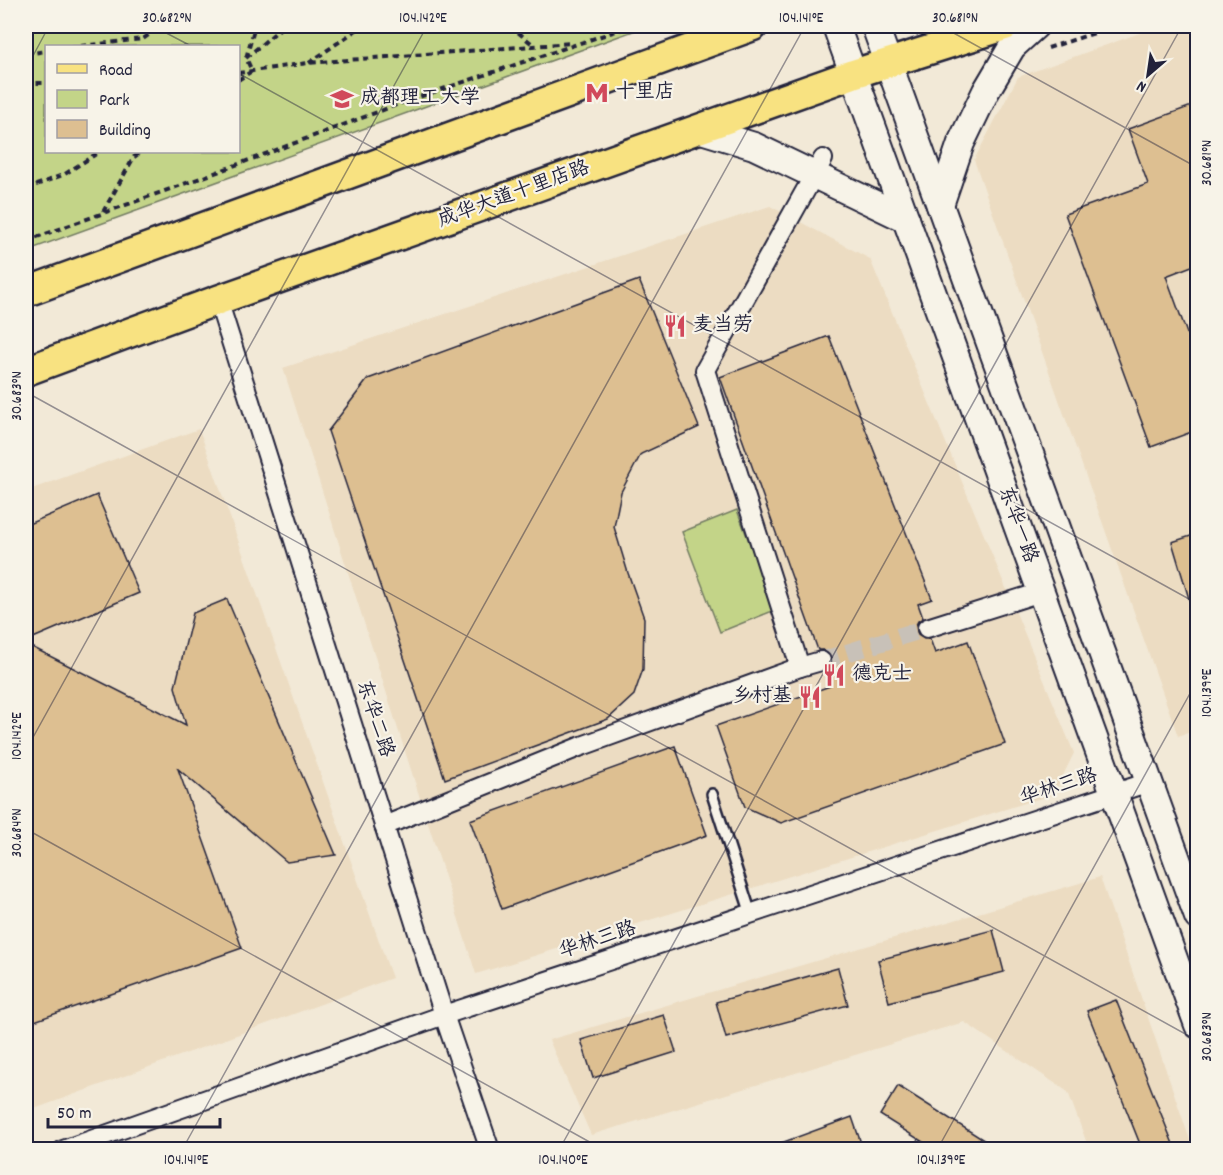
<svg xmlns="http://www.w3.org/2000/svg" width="1223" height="1175" font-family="Dekko,'LXGW WenKai TC',sans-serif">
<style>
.built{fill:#ecdcc2}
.green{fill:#c3d488;stroke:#727b62;stroke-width:1.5;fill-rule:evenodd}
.building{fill:#ddbf91;stroke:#22223b;stroke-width:1.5}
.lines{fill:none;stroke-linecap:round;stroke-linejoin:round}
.street-tunnel{stroke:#c8c1b8;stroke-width:18;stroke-dasharray:18 9;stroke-linecap:butt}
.lane-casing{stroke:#22223b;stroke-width:14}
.street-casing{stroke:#22223b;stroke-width:22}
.secondary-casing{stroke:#22223b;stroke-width:30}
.primary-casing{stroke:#22223b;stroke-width:33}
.path{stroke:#22223b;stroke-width:4;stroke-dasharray:6 4.5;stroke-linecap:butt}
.lane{stroke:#f7f3e8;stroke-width:9}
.street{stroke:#f7f3e8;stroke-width:18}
.secondary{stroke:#f7f3e8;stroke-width:26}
.primary{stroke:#f8e281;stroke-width:28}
.ticks{fill:none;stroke:#22223b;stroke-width:1.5;stroke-opacity:0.45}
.labels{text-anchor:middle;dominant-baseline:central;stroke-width:4.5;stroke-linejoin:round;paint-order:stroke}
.poi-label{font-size:20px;fill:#22223b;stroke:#f7f3e8;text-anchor:start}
.street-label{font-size:20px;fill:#22223b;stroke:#f7f3e8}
.neatline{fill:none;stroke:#22223b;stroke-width:2}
.ticks-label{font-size:15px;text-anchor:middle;fill:#22223b}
</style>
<rect width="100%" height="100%" fill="#f2e9d7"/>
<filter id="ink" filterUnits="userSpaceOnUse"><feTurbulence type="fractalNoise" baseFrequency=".0167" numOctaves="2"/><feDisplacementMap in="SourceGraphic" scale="12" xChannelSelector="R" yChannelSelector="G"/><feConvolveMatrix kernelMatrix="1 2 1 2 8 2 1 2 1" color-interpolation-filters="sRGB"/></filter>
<g filter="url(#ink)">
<g class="built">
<polygon points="1159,26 1197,26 1197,730 1178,736 974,160 1018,77"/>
<polygon points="770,206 870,259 1074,753 1054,794 476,974 283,368"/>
<polygon points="199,429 392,978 26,1112 26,491"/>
<polygon points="1100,877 1193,1149 1089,1149 1068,1092 964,1022 591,1135 549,1040"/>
</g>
<g class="green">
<path d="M 26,26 L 647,26 L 26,251 ZM 46,46 L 238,46 L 238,152 L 46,152 Z"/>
<polygon points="737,510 775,610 720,632 682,532"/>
</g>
<g class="building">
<polygon points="1197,104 1197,264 1166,276 1197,361 1197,430 1151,447 1065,214 1148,184 1128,129"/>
<polygon points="639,280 699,427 641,454 621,492 614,527 628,573 644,618 643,669 634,695 608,719 445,779 328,431 368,379"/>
<polygon points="829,336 932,599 918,604 923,618 918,621 916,625 917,632 919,636 924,639 930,639 935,653 968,641 1005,744 781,823 745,807 716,726 830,686 825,671 829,668 832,664 832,658 828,653 823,650 818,650 720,377"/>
<polygon points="97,495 139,593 26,641 26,525"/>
<polygon points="1197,534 1197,611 1193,612 1172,542"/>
<polygon points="227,599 336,855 287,862 178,769 242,948 26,1024 26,644 186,725 175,687 193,613"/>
<polygon points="675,746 707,835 502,909 470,820"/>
<polygon points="993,930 1004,972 889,1002 878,960"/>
<polygon points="838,968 848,1005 726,1038 716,1002"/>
<polygon points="1116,1000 1175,1149 1142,1149 1087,1011"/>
<polygon points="664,1015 676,1052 593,1078 581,1040"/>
<polygon points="898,1086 998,1149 934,1149 880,1115"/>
<polygon points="852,1117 863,1149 770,1149 770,1147"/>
</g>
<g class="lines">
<polyline class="street-tunnel" points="821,661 927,628"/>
<g class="lane-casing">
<polyline id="lane" points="712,794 751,914"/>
</g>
<g class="street-casing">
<g id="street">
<polyline points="218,300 444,1015 490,1150"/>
<polyline points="927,628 1041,592"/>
<polyline points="800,667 705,370 823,159"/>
<polyline points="384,826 579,747 800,667 821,661"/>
<polyline points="63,1150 444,1015 1149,782"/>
</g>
</g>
<g class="secondary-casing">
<g id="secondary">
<polyline points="836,26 1198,1025"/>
<polyline points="875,26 1198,917"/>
<polyline points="698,129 754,146 906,219"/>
<polyline points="940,205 961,143 986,91 1012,47 1035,26"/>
</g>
</g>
<g class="primary-casing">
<g id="primary">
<polyline points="26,292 753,26"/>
<polyline points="26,371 218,300 853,74 1005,26"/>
</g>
</g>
<g class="path">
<polyline points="510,26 535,46"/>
<polyline points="81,46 143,39 161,26"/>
<polyline points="1048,48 1116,26"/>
<polyline points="26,54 46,51"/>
<polyline points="246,58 283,26"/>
<polyline points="309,63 362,26"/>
<polyline points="238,73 308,63 572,43"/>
<polyline points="238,80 252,71 246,58 255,26"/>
<polyline points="26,83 46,83"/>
<polyline points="26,189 65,174 99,152"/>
<polyline points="103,212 134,157 141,152"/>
<polyline points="26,241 220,171 407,101 631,26"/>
</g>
<use href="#lane" class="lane"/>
<use href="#street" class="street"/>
<use href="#secondary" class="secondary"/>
<use href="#primary" class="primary"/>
</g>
</g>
<path class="ticks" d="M 153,26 L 191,46M 941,26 L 1198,168M 26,69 L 49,26M 238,73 L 1198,604M 26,392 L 1198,1041M 26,750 L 427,26M 26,829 L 604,1150M 182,1150 L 805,26M 559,1150 L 1182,26M 937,1150 L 1198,679"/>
<defs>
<g id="metro-bare" transform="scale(1.8)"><path d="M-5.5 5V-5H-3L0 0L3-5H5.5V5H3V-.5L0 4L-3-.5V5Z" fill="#d1495b" stroke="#f7f3e8" stroke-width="2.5" paint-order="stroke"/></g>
<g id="university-bare" transform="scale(1.8)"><path d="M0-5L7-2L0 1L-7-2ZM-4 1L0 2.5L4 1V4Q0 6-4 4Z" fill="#d1495b" stroke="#f7f3e8" stroke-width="2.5" paint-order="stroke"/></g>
<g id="restaurant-bare" transform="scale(1.8)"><path d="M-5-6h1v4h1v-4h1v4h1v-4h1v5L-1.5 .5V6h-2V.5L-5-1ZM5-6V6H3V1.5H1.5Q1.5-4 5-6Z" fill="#d1495b" stroke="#f7f3e8" stroke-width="2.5" paint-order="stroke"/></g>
</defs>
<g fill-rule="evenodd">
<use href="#metro-bare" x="597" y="93"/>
<use href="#university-bare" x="342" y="99"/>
<use href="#restaurant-bare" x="675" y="326"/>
<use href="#restaurant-bare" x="834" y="675"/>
<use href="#restaurant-bare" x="810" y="697"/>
</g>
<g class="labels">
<g class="poi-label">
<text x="615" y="93">十里店</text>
<text x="360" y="99">成都理工大学</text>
<text x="693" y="326">麦当劳</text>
<text x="852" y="675">德克士</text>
<text x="792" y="697" text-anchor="end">乡村基</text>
</g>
<g class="street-label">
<text transform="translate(514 195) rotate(-20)">成华大道十里店路</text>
<text transform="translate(1017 525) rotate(70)">东华一路</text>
<text transform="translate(374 719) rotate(72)">东华二路</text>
<text transform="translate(1059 788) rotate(-18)">华林三路</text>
<text transform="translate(598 941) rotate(-18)">华林三路</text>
</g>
</g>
<rect width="1223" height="1175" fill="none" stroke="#f7f3e8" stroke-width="66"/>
<rect x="45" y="45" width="195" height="108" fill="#f7f3e8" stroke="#a29fa3" stroke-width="1.5"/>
<rect x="57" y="64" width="30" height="9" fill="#f8e281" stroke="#a29fa3" stroke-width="1.5"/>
<text x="99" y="75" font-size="18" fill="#22223b">Road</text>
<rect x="57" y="90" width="30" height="18" fill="#c3d488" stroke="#a29fa3" stroke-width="1.5"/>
<text x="99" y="105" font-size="18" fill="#22223b">Park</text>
<rect x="57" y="120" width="30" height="18" fill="#ddbf91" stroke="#a29fa3" stroke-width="1.5"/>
<text x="99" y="135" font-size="18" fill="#22223b">Building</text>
<g transform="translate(1148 75) rotate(209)" stroke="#f7f3e8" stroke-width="4.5" paint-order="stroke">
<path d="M0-4.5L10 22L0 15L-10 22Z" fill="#22223b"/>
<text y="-9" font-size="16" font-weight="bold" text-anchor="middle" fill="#22223b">N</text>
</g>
<path d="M48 1118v9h172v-9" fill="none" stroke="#22223b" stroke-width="3"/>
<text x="57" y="1118" font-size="18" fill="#22223b" stroke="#f7f3e8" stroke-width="4.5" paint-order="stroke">50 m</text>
<rect x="33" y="33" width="1157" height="1109" class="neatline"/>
<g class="ticks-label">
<text x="167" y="22">30.682°N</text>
<text x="423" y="22">104.142°E</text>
<text x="801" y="22">104.141°E</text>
<text x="955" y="22">30.681°N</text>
<text transform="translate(1206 163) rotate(-90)" y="5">30.681°N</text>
<text transform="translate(16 396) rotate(-90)" y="5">30.683°N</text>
<text transform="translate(1206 693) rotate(-90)" y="5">104.139°E</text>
<text transform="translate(16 736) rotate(-90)" y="5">104.142°E</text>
<text transform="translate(16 833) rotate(-90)" y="5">30.684°N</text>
<text transform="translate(1206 1037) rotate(-90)" y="5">30.683°N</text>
<text x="186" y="1164">104.141°E</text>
<text x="563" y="1164">104.140°E</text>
<text x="941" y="1164">104.139°E</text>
</g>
</svg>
